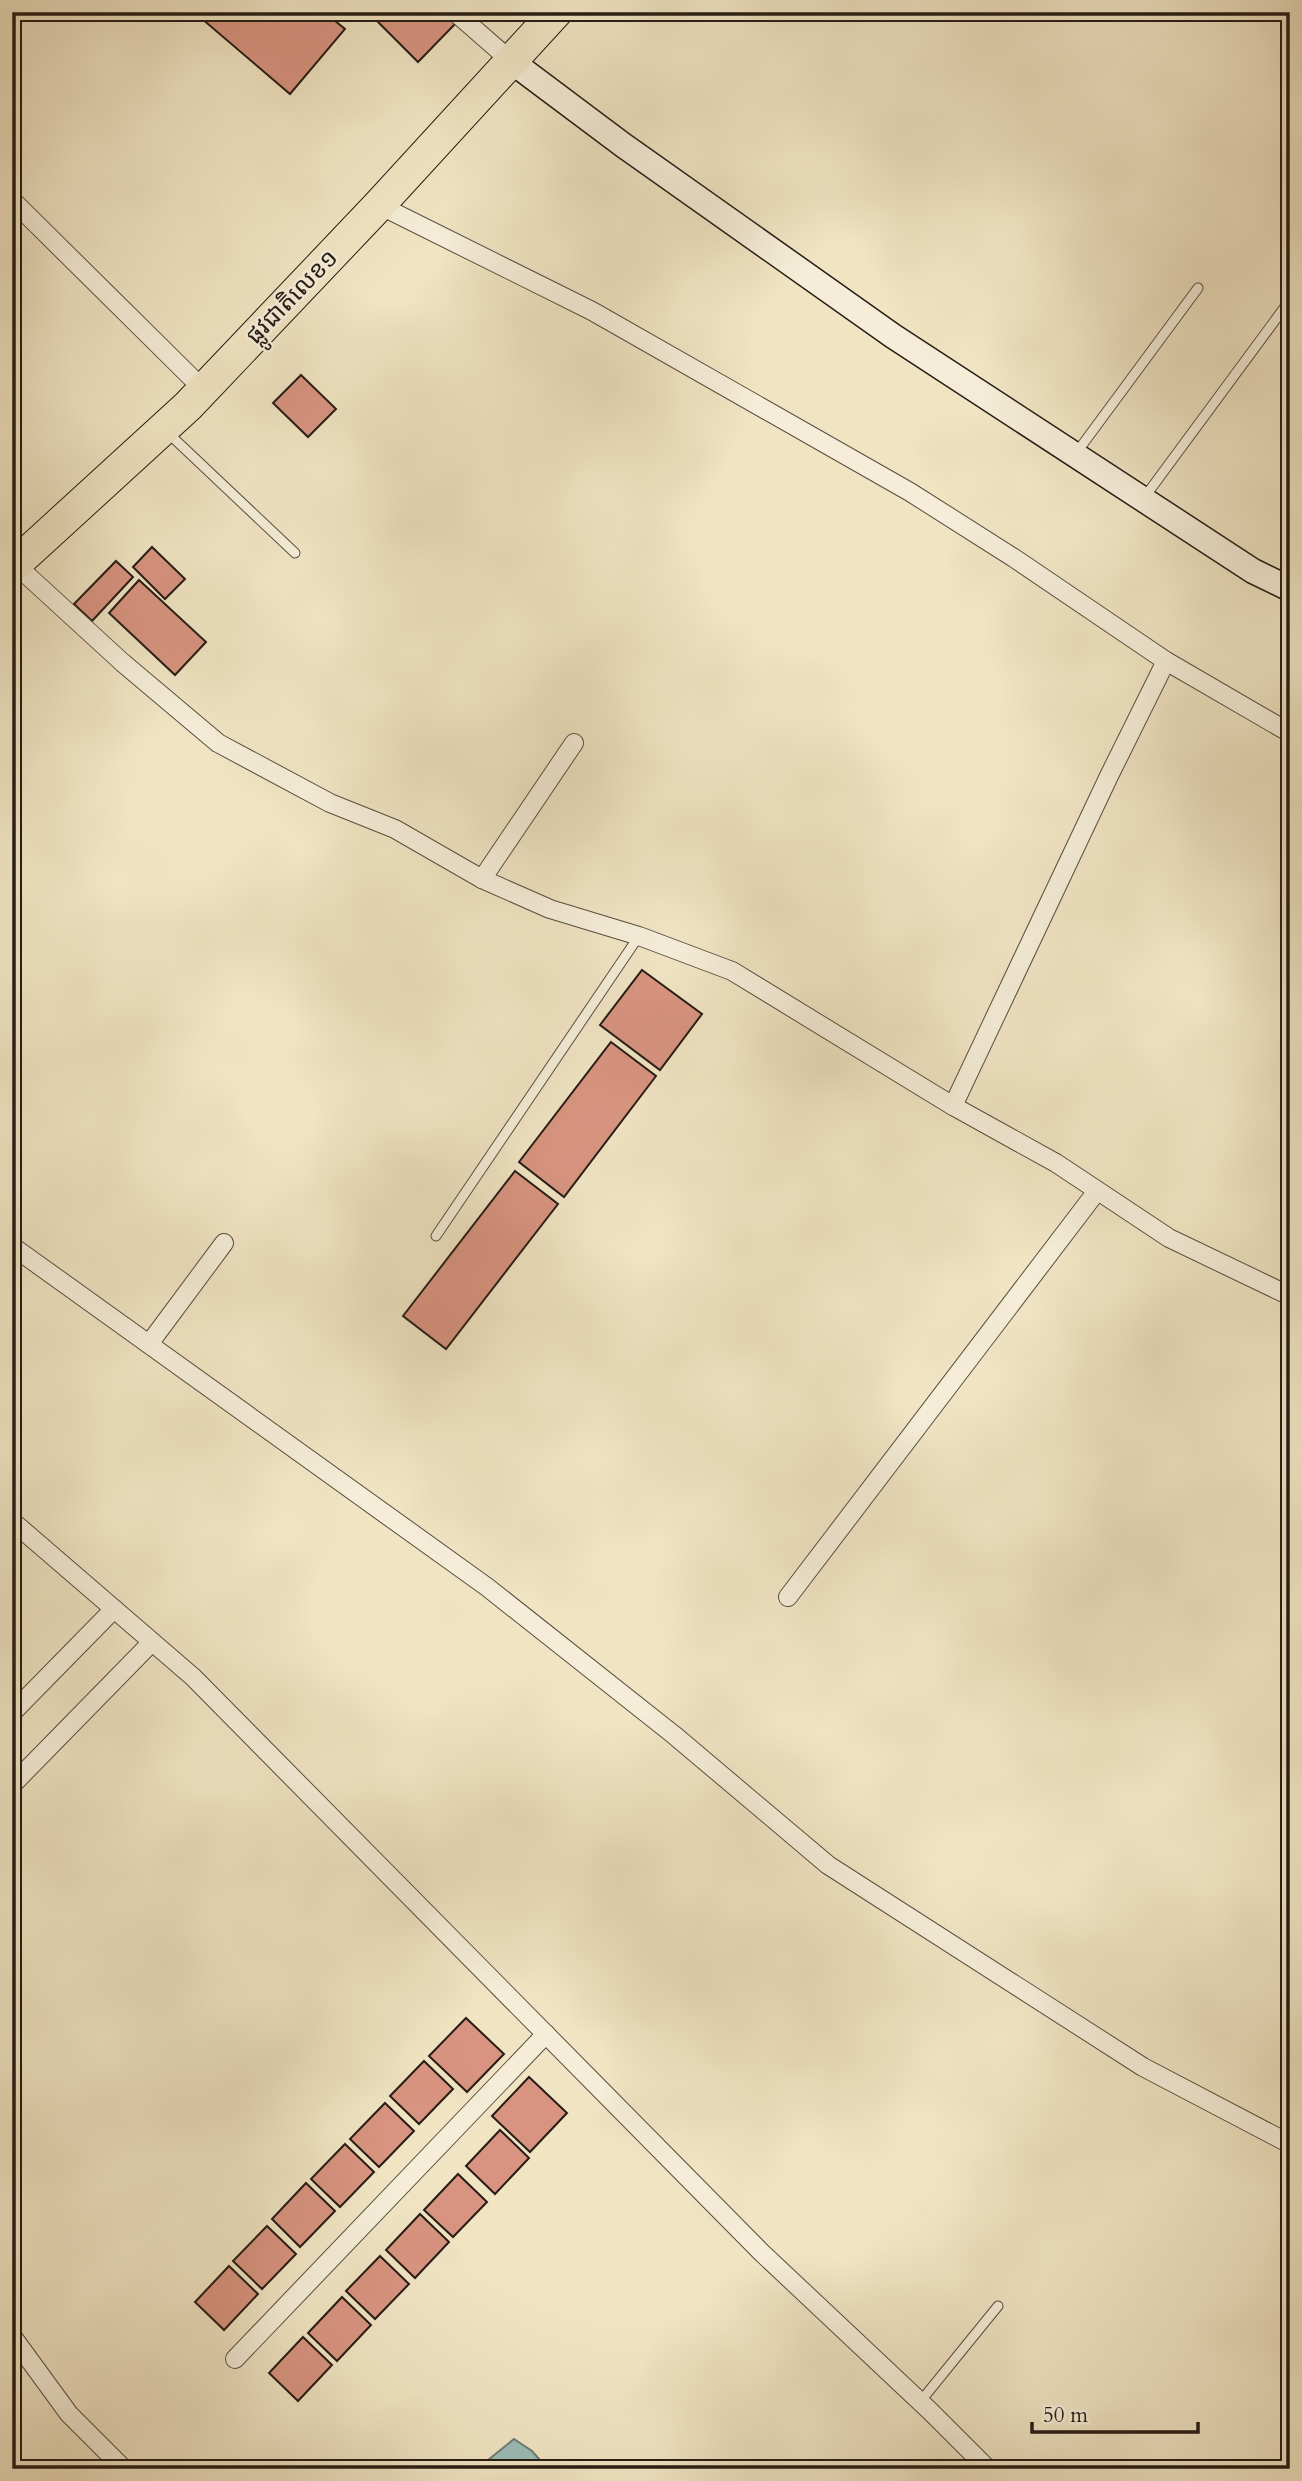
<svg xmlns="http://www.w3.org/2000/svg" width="1302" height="2481" font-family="Cardo,'Noto Sans Khmer',serif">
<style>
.water{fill:#9abeb6;stroke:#6c7d76;stroke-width:2}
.building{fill:#d89480;stroke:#261c15;stroke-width:2}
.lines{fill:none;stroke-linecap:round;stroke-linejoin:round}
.lane-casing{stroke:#584e40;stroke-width:11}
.street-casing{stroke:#584e40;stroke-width:20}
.secondary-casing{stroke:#261c15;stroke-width:27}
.highway-casing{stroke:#261c15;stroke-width:34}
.lane{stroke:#f5edd8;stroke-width:9}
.street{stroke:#f5edd8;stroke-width:18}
.secondary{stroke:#f5edd8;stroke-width:24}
.highway{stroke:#f0e4c3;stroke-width:32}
.labels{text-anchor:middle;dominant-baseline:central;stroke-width:5;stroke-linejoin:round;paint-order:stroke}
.street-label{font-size:24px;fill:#261c15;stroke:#f5edd8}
</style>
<rect width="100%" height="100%" fill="#f0e4c3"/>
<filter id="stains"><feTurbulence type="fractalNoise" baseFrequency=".00286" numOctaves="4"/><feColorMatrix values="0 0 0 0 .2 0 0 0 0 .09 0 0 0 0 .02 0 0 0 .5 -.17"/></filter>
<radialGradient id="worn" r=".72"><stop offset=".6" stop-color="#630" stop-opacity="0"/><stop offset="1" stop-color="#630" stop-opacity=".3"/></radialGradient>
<polygon class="water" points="514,2439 532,2451 548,2469 477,2469"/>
<g class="building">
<polygon points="194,12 324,12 345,29 290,94"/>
<polygon points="368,12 445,12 456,23 418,62"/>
<polygon points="301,375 336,409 308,437 273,403"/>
<polygon points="152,547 185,579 165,599 133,567"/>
<polygon points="116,561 133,577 92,621 74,604"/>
<polygon points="139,580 206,642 175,675 109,613"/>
<polygon points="642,970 702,1014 660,1070 600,1025"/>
<polygon points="611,1042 656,1076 564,1197 519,1162"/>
<polygon points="515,1171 558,1204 446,1349 403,1316"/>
<polygon points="466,2018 504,2054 467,2092 429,2056"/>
<polygon points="424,2061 453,2089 419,2124 390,2096"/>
<polygon points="529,2077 567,2113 530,2152 492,2116"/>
<polygon points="385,2103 414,2131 379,2167 350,2139"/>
<polygon points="500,2130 529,2158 495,2194 466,2166"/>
<polygon points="345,2144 374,2172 340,2207 311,2179"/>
<polygon points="458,2174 487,2202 453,2237 424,2210"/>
<polygon points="306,2183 335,2211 300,2247 272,2219"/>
<polygon points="420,2214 449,2242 415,2278 386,2250"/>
<polygon points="267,2226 296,2254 262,2289 233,2261"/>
<polygon points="380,2256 409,2284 375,2319 346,2291"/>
<polygon points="229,2266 258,2294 224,2330 195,2302"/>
<polygon points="342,2297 371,2325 337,2361 308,2333"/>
<polygon points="303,2337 332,2365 298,2401 269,2373"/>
</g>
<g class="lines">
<g class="lane-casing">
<g id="lane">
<polyline points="167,432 295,553"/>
<polyline points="1077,452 1198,288"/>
<polyline points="1144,498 1290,300"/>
<polyline points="436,1236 639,936"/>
<polyline points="920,2402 998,2306"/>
</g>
</g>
<g class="street-casing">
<g id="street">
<polyline points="455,12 511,61"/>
<polyline points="12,200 204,390"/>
<polyline points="379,205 592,311 910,492 1014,558 1166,661 1290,733"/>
<polyline points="16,565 123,663 218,743 330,803 395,829 482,879 550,909 639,936 732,971 953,1106 1056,1163 1169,1238 1290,1296"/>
<polyline points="482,879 574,743"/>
<polyline points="953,1106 1109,776 1166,661"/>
<polyline points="12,1246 487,1587 674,1735 828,1865 1143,2067 1290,2144"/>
<polyline points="149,1344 224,1243"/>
<polyline points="12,1521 193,1677 761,2252 930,2411 988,2469"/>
<polyline points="788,1597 1097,1191"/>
<polyline points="12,1713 114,1609"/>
<polyline points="12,1785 152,1642"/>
<polyline points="12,2336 69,2414 124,2469"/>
<polyline points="235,2359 546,2034"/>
</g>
</g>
<g class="secondary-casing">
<polyline id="secondary" points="511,61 623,145 893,336 1253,571 1290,589"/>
</g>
<g class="highway-casing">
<polyline id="highway" points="12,567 188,406 379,205 556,12"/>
</g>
<use href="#lane" class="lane"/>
<use href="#street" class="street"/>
<use href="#secondary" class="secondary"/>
<use href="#highway" class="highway"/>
</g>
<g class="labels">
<g class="street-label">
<text transform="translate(292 297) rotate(-46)">ផ្លូវជាតិលេខ១</text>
</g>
</g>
<rect width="1302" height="2481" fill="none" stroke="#f0e4c3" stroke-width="42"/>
<rect x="14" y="14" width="1274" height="2453" fill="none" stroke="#261c15" stroke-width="3.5"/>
<rect x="21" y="21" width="1260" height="2439" fill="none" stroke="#261c15" stroke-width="2"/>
<path d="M1032 2422v10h166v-10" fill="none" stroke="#261c15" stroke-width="3.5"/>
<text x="1043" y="2422" font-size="21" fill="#261c15" stroke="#f5edd8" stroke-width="5" paint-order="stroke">50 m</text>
<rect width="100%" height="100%" filter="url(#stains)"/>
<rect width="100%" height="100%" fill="url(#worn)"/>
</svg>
